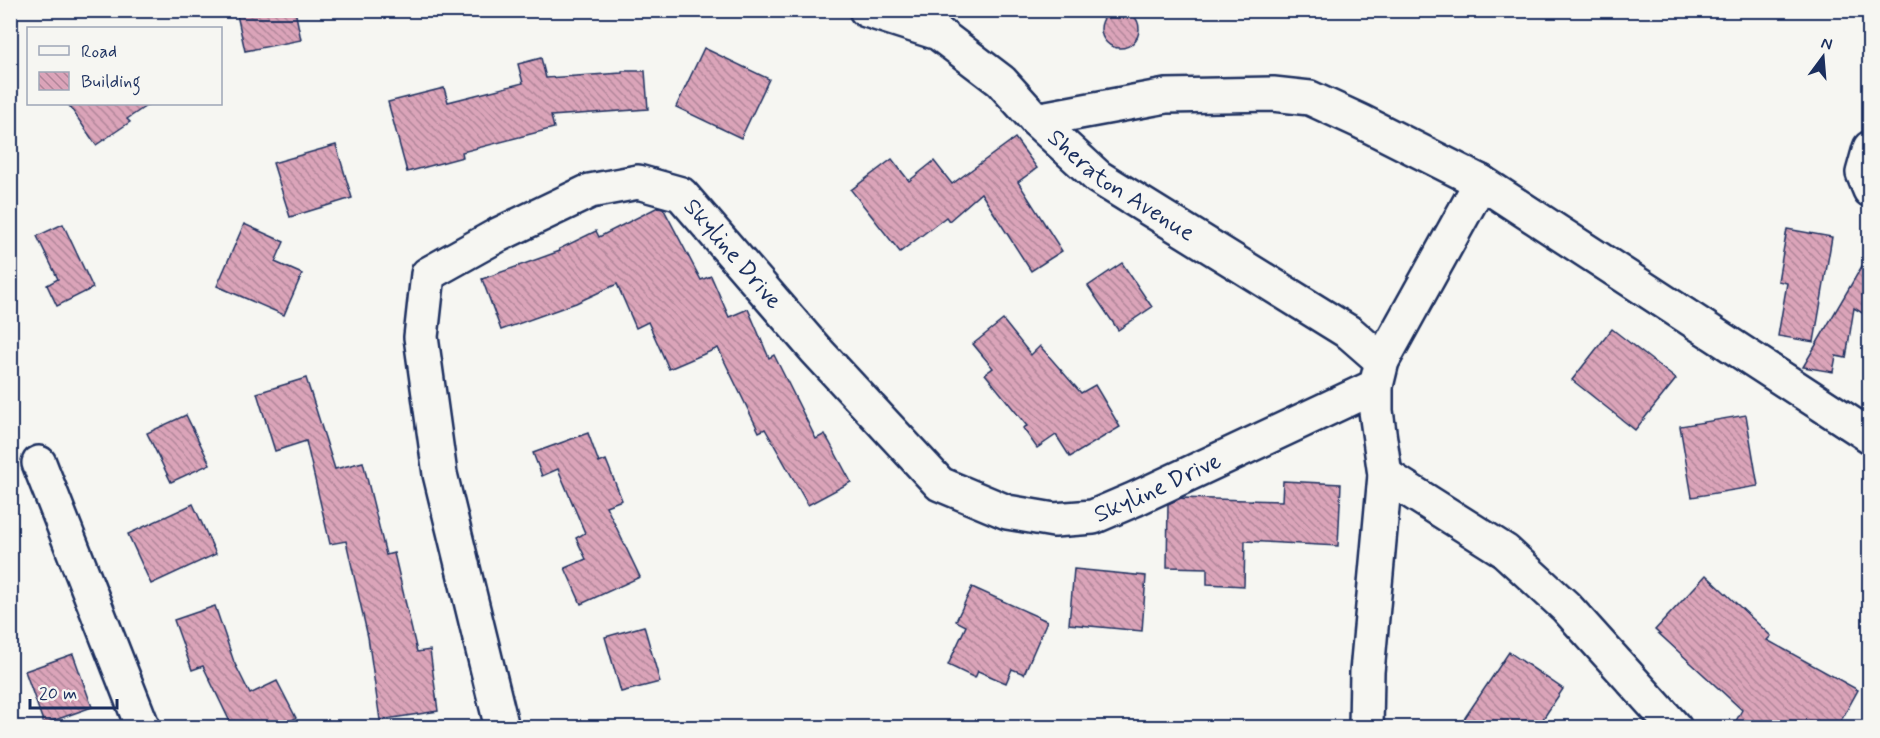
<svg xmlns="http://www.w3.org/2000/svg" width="1880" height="738" font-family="Mynerve,sans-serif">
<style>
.building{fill:url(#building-back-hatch);stroke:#1b2f5e;stroke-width:1.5}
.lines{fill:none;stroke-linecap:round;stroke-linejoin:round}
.minor-casing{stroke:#1b2f5e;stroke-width:38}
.minor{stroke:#f6f6f2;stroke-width:33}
.labels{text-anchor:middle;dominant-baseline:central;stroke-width:4.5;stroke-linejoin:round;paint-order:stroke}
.street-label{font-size:24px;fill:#1b2f5e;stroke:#f6f6f2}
</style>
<defs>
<pattern id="building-back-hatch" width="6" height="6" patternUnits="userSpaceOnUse" patternTransform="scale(1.5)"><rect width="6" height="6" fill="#dba4b9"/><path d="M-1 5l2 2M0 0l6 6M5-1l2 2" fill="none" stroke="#b1869a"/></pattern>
</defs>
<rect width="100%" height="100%" fill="#f6f6f2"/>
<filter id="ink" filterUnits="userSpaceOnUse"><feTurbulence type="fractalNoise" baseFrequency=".0167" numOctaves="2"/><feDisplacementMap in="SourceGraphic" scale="12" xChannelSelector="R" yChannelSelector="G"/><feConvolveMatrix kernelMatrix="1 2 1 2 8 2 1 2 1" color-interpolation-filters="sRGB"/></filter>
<g filter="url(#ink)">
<g class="building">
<circle cx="1120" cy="29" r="19"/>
<polygon points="236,10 295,10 301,40 245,51"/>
<polygon points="704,48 769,79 741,138 676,107"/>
<polygon points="541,58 546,78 622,73 622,71 645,71 648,109 551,116 554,128 462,152 463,157 407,172 388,102 444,88 448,102 523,83 518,64"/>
<polygon points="68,104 149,104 127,119 130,122 96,145"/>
<polygon points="1015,138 1037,168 1018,182 1062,251 1031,271 981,193 949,221 946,217 900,252 851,190 892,159 909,181 934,161 952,184"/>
<polygon points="336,145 352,198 290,217 273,163"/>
<polygon points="658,207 663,208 701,280 711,276 729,317 748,309 769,358 774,355 816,439 825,434 851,482 808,505 765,429 759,432 718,348 669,369 648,322 636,328 617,284 576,303 501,330 482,279 560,251 559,249 596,231 599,237"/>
<polygon points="63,224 93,288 57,306 47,285 58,279 37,236"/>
<polygon points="244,224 284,242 275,262 302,274 284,315 217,286"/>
<polygon points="1787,229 1832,237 1814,342 1778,336 1787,283 1778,281"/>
<polygon points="1869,254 1869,317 1854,308 1846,358 1836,356 1833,372 1803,367"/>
<polygon points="1122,263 1152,307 1118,330 1088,286"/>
<polygon points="1003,320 1031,355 1040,346 1081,393 1095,385 1120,427 1070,457 1056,435 1037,448 1023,428 1027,426 985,374 993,368 973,344"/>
<polygon points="1612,329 1676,379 1635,430 1572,380"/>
<polygon points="306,378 335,469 363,462 386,555 394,553 417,652 430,650 438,711 380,720 368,637 346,541 330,544 306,441 275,451 257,393"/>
<polygon points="186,415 210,464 171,482 147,433"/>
<polygon points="1746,415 1758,486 1692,497 1680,426"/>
<polygon points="588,433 599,463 606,460 622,500 606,506 640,577 581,604 565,568 586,559 576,538 585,533 558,469 542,476 533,453"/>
<polygon points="1283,481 1341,484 1338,546 1245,541 1244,586 1207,584 1207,568 1167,567 1168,504 1181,498 1282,501"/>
<polygon points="193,504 216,554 151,584 128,534"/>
<polygon points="1074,569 1146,576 1142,631 1069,624"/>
<polygon points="1706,575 1771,636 1767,640 1858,690 1837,728 1732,728 1742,710 1655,630"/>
<polygon points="972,587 1047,621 1024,674 1012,669 1006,683 978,671 975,678 948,665 966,626 956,621"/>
<polygon points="215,606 234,662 250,694 277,681 296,718 277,728 233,728 203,666 192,670 174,620"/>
<polygon points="644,626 660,682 621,692 605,637"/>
<polygon points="1509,652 1563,689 1537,728 1458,728"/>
<polygon points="73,654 92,707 44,724 25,671"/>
</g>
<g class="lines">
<g class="minor-casing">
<g id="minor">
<path id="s1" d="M 866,10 L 938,33 L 1001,81 L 1036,120 L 1098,177 L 1350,333 L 1382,361"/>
<polyline points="1036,120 1166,96 1273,94 1310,98 1360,121 1481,182 1870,436"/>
<polyline points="1870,148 1863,173 1870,190"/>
<polyline points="39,463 143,728"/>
<polyline points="1385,475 1505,551 1566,607 1675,728"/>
<path id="s2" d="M 502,728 L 440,474 L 421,337 L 428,274 L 498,235 L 590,191 L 638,182 L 681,194 L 815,349 L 940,484 L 1007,512 L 1054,520 L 1093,517 L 1135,499 L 1376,386"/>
<polyline points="1366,728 1367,672 1385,475 1376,411 1376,386 1382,361 1481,182"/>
</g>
</g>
<use href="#minor" class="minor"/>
</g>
</g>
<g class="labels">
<g class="street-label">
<text stroke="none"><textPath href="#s1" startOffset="315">Sheraton Avenue</textPath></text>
<text stroke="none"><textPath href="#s2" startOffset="818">Skyline Drive</textPath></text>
<text stroke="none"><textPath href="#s2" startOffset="1358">Skyline Drive</textPath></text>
</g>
</g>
<rect width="1880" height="738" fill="none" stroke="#f6f6f2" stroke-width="36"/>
<rect x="18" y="18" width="1844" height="702" fill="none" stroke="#1b2f5e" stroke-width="2" filter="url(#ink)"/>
<rect x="27" y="27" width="195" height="78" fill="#f6f6f2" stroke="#9ea6b7" stroke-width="1.5"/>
<rect x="39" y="46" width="30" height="9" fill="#f6f6f2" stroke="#9ea6b7" stroke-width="1.5"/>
<text x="81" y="57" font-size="18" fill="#1b2f5e">Road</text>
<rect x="39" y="72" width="30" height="18" fill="url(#building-back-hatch)" stroke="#9ea6b7" stroke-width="1.5"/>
<text x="81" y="87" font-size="18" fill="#1b2f5e">Building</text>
<g transform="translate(1823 57) rotate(16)" stroke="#f6f6f2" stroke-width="4.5" paint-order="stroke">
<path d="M0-4.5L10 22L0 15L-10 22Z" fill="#1b2f5e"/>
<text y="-9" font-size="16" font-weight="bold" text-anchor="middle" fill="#1b2f5e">N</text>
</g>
<path d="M30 699v9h87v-9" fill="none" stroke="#1b2f5e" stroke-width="3"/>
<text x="39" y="699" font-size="18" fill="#1b2f5e" stroke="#f6f6f2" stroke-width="4.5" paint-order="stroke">20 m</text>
</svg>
